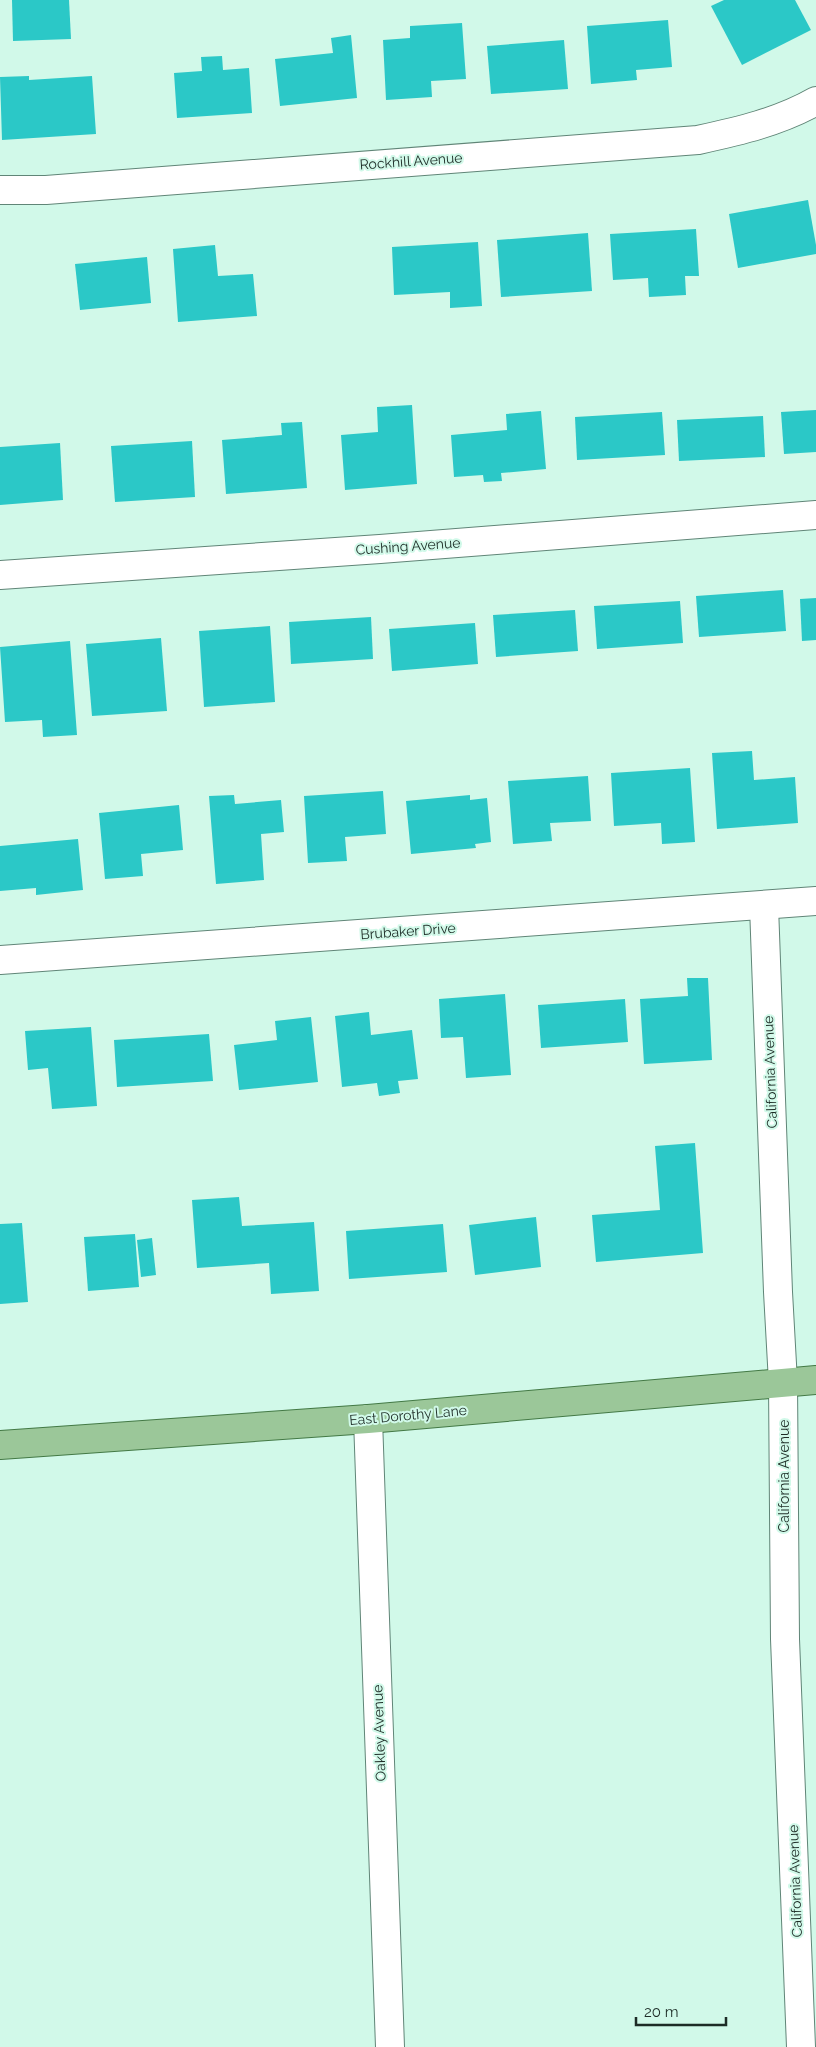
<svg xmlns="http://www.w3.org/2000/svg" width="816" height="2047" font-family="Raleway,sans-serif">
<style>
.building{fill:#2bc8c7}
.lines{fill:none;stroke-linecap:round;stroke-linejoin:round}
.street-casing{stroke:#608577;stroke-width:30}
.primary-casing{stroke:#437945;stroke-width:30}
.street{stroke:#fff;stroke-width:28}
.primary{stroke:#9bc799;stroke-width:28}
.labels{text-anchor:middle;dominant-baseline:central;stroke-width:4;stroke-linejoin:round;paint-order:stroke}
.street-label{font-size:14px;fill:#1d2c26;stroke:#d1f9e9}
</style>
<rect width="100%" height="100%" fill="#d1f9e9"/>
<g class="building">
<polygon points="12,0 69,0 71,39 13,41"/>
<polygon points="724,0 795,0 811,30 742,65 711,6"/>
<polygon points="668,20 672,67 636,70 637,80 591,84 587,26"/>
<polygon points="462,23 466,79 431,81 432,97 386,100 383,40 410,38 410,26"/>
<polygon points="351,35 357,98 280,106 275,59 333,53 331,38"/>
<polygon points="564,40 568,89 491,94 487,46"/>
<polygon points="222,56 223,70 249,68 252,113 177,118 174,73 202,71 201,57"/>
<polygon points="29,76 29,80 92,76 96,134 2,140 0,77"/>
<polygon points="808,200 816,245 816,254 738,268 729,214"/>
<polygon points="696,229 699,276 685,276 686,295 649,297 648,278 613,280 610,234"/>
<polygon points="588,233 592,291 501,297 497,240"/>
<polygon points="478,242 482,306 450,308 450,292 394,295 392,247"/>
<polygon points="215,245 218,276 253,274 257,316 178,322 173,249"/>
<polygon points="147,257 151,303 80,310 75,264"/>
<polygon points="412,405 417,484 345,490 341,435 378,432 377,407"/>
<polygon points="816,410 816,452 784,454 781,412"/>
<polygon points="541,411 546,469 501,473 502,481 484,482 483,475 454,477 451,435 507,430 506,414"/>
<polygon points="662,412 665,455 577,460 575,417"/>
<polygon points="763,416 765,457 679,461 677,420"/>
<polygon points="302,422 307,488 226,494 222,440 282,435 281,423"/>
<polygon points="192,441 195,497 115,502 111,446"/>
<polygon points="60,443 63,500 0,505 0,447"/>
<polygon points="783,590 786,631 699,637 696,596"/>
<polygon points="816,598 816,640 802,641 800,599"/>
<polygon points="680,601 683,643 597,649 594,606"/>
<polygon points="575,610 578,651 496,657 493,615"/>
<polygon points="371,617 373,659 291,664 289,622"/>
<polygon points="475,623 478,664 392,671 389,629"/>
<polygon points="270,626 275,702 204,707 199,631"/>
<polygon points="161,638 167,711 92,716 86,644"/>
<polygon points="70,641 77,735 43,737 42,720 5,722 0,647"/>
<polygon points="752,751 754,780 795,777 798,823 717,829 712,753"/>
<polygon points="690,768 695,842 662,844 661,823 614,826 611,773"/>
<polygon points="588,776 591,821 550,823 552,841 513,844 508,781"/>
<polygon points="383,791 386,834 345,837 347,861 308,863 304,796"/>
<polygon points="234,795 235,804 281,800 284,832 261,834 264,880 216,884 209,796"/>
<polygon points="470,795 470,800 487,798 491,842 475,844 476,848 411,854 406,801"/>
<polygon points="179,805 183,850 141,854 143,876 105,879 99,813"/>
<polygon points="78,839 83,890 36,895 36,888 0,891 0,846"/>
<polygon points="687,978 708,978 712,1060 644,1064 640,999 688,996"/>
<polygon points="505,994 511,1075 466,1078 463,1037 441,1038 439,999"/>
<polygon points="625,999 628,1042 541,1048 538,1005"/>
<polygon points="369,1012 371,1035 412,1030 418,1079 398,1081 400,1093 379,1096 377,1083 342,1087 335,1016"/>
<polygon points="311,1017 318,1082 239,1090 234,1045 277,1040 275,1021"/>
<polygon points="91,1027 97,1106 52,1109 48,1068 28,1070 25,1031"/>
<polygon points="209,1034 213,1081 117,1087 114,1040"/>
<polygon points="695,1143 703,1253 596,1262 592,1215 660,1210 655,1146"/>
<polygon points="239,1197 242,1226 314,1222 319,1291 271,1294 269,1263 197,1268 192,1200"/>
<polygon points="536,1217 541,1267 475,1275 469,1225"/>
<polygon points="22,1223 28,1302 0,1304 0,1224"/>
<polygon points="443,1224 447,1272 349,1279 346,1231"/>
<polygon points="135,1234 139,1287 88,1291 84,1237"/>
<polygon points="152,1238 156,1275 141,1277 137,1240"/>
</g>
<g class="lines">
<g class="street-casing">
<g id="street">
<path d="M 0,190 L 46,190 L 698,140 C 739,131 779,122 816,101"/>
<polyline points="0,575 380,549 816,515"/>
<polyline points="764,906 778,1292 783,1382 785,1639 801,2047"/>
<polyline points="0,960 816,901"/>
<polyline points="368,1419 390,2047"/>
</g>
</g>
<g class="primary-casing">
<polyline id="primary" points="0,1445 368,1419 816,1380"/>
</g>
<use href="#street" class="street"/>
<use href="#primary" class="primary"/>
</g>
<g class="labels">
<g class="street-label">
<text transform="translate(411 161) rotate(-4)">Rockhill Avenue</text>
<text transform="translate(408 546) rotate(-4)">Cushing Avenue</text>
<text transform="translate(408 931) rotate(-4)">Brubaker Drive</text>
<text transform="translate(770 1072) rotate(-92)">California Avenue</text>
<text transform="translate(408 1415) rotate(-5)">East Dorothy Lane</text>
<text transform="translate(784 1476) rotate(-90)">California Avenue</text>
<text transform="translate(379 1733) rotate(-92)">Oakley Avenue</text>
<text transform="translate(795 1881) rotate(-92)">California Avenue</text>
</g>
</g>
<path d="M636 2017v8h90v-8" fill="none" stroke="#1d2c26" stroke-width="2.5"/>
<text x="644" y="2017" font-size="15" fill="#1d2c26" stroke="#d1f9e9" stroke-width="4" paint-order="stroke">20 m</text>
</svg>
